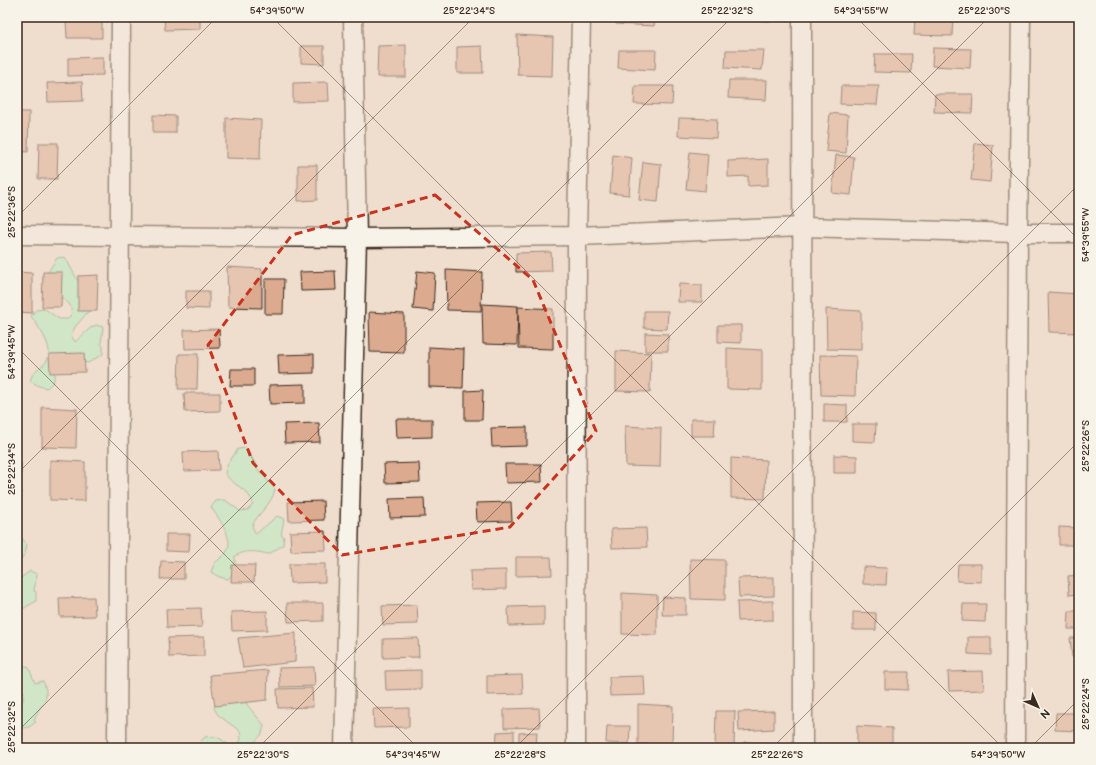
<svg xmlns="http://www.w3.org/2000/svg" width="1096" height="765" font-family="'Balsamiq Sans',sans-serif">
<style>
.green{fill:#abf1bd;stroke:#738e6e}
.building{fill:#dcaa8f;stroke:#3b2a1e}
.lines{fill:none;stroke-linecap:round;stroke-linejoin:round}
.minor-casing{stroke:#3b2a1e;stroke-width:21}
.minor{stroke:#f7f3e8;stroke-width:18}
.marked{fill:none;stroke:#c8321e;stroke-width:3;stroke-dasharray:8 5;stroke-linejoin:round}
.ticks{fill:none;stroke:#3b2a1e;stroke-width:1;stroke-opacity:0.45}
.neatline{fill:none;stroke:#3b2a1e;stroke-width:1.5}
.ticks-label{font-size:10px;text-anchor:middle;fill:#3b2a1e}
</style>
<rect width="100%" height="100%" fill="#efddcd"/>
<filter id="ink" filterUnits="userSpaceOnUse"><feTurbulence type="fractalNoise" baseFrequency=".025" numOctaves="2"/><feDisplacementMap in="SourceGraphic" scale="8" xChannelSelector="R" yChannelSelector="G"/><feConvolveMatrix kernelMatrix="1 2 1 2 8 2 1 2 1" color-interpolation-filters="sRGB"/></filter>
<g filter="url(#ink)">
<g class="green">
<path d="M 65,257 L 92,307 L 75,327 L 71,335 L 75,342 L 89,329 L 96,325 L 103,327 L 101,344 L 103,346 L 103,354 L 88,363 L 71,359 L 55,365 L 54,381 L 47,388 L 39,386 L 30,381 C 35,366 40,370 46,362 C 56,348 38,327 31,316 L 36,310 L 45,309 L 59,319 L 68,319 L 72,313 L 70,305 L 44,281 L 48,272 L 57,258 Z"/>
<path d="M 246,448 L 259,471 L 275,489 C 272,505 258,512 252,526 L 256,534 L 277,516 L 284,519 L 281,535 L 284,537 L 283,545 L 269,554 C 256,552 247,549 235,556 L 235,572 L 228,579 L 219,577 L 211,572 C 216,557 220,561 226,553 C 236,539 218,518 211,507 L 216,501 L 225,500 L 240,511 L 248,510 L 253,504 C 249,488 232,486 225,473 L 228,463 L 238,449 Z"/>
<polygon points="17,531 27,545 25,554 17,564"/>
<polygon points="30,571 37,574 34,591 36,592 36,601 21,610 17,609 17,581"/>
<path d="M 22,664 L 29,668 L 35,683 L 43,681 C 52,701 40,703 34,720 L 36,722 L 29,727 L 17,729 L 17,711 L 23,700 L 24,692 L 17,690 L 17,666 Z"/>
<path d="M 235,684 L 248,706 L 264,725 L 262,734 L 249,748 L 204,748 L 200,742 L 205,737 C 216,735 221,738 229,746 L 237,746 L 241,739 L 240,731 L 218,715 L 214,708 L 217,698 Z"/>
</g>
<g class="building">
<polygon points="164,17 200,17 200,29 165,30"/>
<polygon points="617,17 655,17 654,26 616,24"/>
<polygon points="732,17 770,17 770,21 732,19"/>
<polygon points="915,17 953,17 952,36 914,35"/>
<polygon points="102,19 102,38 67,38 66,20"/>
<polygon points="517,35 553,37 552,76 518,75"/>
<polygon points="406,45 406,77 377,77 378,46"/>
<polygon points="301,46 324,46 324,64 301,63"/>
<polygon points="482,46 483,73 457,73 457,47"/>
<polygon points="933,48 971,49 970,68 932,66"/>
<polygon points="619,50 656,50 655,70 618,68"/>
<polygon points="726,50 764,50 762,70 725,68"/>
<polygon points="875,54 912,54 911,73 874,72"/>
<polygon points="103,57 103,75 68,76 68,58"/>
<polygon points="729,80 767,80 766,100 728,98"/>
<polygon points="82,82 83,101 48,102 47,83"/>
<polygon points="328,82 329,101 293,102 293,83"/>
<polygon points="635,86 673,86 672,105 634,104"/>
<polygon points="841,86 879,86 877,105 840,104"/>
<polygon points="935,94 973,94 972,113 934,112"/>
<polygon points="17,112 29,112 28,152 17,151"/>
<polygon points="830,113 848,115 846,153 826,151"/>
<polygon points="153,115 176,116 176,133 153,133"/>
<polygon points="226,118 261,120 260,159 226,158"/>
<polygon points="679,118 717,119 716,138 678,136"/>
<polygon points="39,143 58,143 57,179 38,179"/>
<polygon points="975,143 993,145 990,182 971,180"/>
<polygon points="690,152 708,154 705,191 686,189"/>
<polygon points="613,155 632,158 629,195 610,193"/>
<polygon points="836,155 854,157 851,195 832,193"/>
<polygon points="768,159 768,185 748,186 748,176 728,177 728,161"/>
<polygon points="643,162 661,164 658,202 639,200"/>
<polygon points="298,165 317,165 317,200 298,201"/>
<polygon points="551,252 552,271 516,272 516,253"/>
<polygon points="227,267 262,269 262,308 228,307"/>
<polygon points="446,270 482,272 481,311 447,310"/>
<polygon points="335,271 336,290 301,291 300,272"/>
<polygon points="417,271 435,273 433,311 413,309"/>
<polygon points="17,272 32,273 32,313 17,312"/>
<polygon points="43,272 62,272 61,307 42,307"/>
<polygon points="98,275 97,311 78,311 78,276"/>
<polygon points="265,279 284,279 283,314 265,314"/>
<polygon points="679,284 702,285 702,302 678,302"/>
<polygon points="186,291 209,291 209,309 186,308"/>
<polygon points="1048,292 1079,294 1079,333 1049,332"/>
<polygon points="482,304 518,306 517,345 483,344"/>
<polygon points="518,307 553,309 553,349 519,348"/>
<polygon points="826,309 861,311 861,350 827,349"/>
<polygon points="644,311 668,311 667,329 644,328"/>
<polygon points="369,312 404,314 404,353 370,352"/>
<polygon points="718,325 741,325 741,343 718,342"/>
<polygon points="219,329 220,348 185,349 184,330"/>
<polygon points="645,333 668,334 668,351 645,351"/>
<polygon points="429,347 464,349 463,388 429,387"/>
<polygon points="727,348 762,350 762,390 727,389"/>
<polygon points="616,351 651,353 650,392 616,391"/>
<polygon points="84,353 85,372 50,373 49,354"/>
<polygon points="179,354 198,354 197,389 178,389"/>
<polygon points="314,354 314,373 279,374 278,355"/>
<polygon points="820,355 856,356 855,396 821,395"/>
<polygon points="231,369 254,369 254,386 230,386"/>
<polygon points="305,384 305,403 270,404 269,385"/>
<polygon points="483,390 482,420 465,420 465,391"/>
<polygon points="184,393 220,393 220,411 185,412"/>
<polygon points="824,404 847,405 847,422 824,422"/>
<polygon points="42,407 77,409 76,448 42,447"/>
<polygon points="396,419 432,419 432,437 397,438"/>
<polygon points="691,419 715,419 714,436 691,436"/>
<polygon points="319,423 320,442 285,443 284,424"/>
<polygon points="852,424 876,424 875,442 852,441"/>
<polygon points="625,426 661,428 660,467 626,466"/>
<polygon points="527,427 527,446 492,447 491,428"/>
<polygon points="218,451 219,470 184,471 183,452"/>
<polygon points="834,455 857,456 857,473 834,473"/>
<polygon points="731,458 766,460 765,499 731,498"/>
<polygon points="50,460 85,462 85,501 50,500"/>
<rect x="17" y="463" width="4" height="39"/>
<polygon points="419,463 420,482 385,483 384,464"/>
<polygon points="505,464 541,464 542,482 506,483"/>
<polygon points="424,498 425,517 390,518 389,499"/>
<polygon points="323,501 324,520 289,521 288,502"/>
<polygon points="511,502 512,521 477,522 476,503"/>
<polygon points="1059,527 1079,528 1079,545 1059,545"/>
<polygon points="646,528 647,547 612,548 611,529"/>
<polygon points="325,531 326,550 291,551 290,532"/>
<polygon points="166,534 190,534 189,552 166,551"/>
<polygon points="516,557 551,557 552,575 516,576"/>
<polygon points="690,559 725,560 725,600 691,599"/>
<polygon points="161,561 184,562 184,579 160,579"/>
<polygon points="289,564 325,564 325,582 290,583"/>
<polygon points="958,564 981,564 981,582 957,581"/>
<polygon points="232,565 255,565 254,582 231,582"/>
<polygon points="863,567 887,568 886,585 863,584"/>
<polygon points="506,570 506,589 471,590 470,571"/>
<polygon points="1079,575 1079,594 1069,595 1068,576"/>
<polygon points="774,577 774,596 739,597 738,578"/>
<polygon points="622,593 657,595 657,635 622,634"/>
<polygon points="94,597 95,616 60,617 59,598"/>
<polygon points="663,597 686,598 686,615 662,615"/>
<polygon points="773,601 773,620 738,621 737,602"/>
<polygon points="287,603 323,603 323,621 288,622"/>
<polygon points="963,604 986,604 985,622 962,621"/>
<polygon points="417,605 418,624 383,625 382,606"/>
<polygon points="544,606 544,625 509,626 508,607"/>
<polygon points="201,608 202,627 167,628 166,609"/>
<polygon points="267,611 267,630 232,631 231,612"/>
<polygon points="1069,611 1079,611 1079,629 1068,629"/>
<polygon points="853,612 876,613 876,630 853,630"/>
<polygon points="296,633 295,662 243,668 238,638"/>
<polygon points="204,637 204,656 169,657 168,638"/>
<polygon points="968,637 991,637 991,655 968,654"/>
<polygon points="418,638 419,657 383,658 383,639"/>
<polygon points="1070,638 1079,638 1079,657 1072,657"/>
<polygon points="314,667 315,686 280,687 279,668"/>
<polygon points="268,670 267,700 215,706 210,675"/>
<polygon points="421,670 421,689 386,690 385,671"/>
<polygon points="983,671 984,690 949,691 948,672"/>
<polygon points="885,672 909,672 908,690 885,689"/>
<polygon points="522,675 523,694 487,695 487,676"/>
<polygon points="644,676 645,695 610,696 609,677"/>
<polygon points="1077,677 1079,677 1079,695 1076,695"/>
<polygon points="312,688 313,707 278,708 277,689"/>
<polygon points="638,704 673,706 672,745 638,744"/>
<polygon points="409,708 409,727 374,728 373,709"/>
<polygon points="539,708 540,727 504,728 504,709"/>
<polygon points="716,711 735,711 734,747 715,747"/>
<polygon points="774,711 774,729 739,731 738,712"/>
<polygon points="1056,713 1079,713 1079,731 1055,730"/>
<polygon points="607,726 630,726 629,744 606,743"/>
<polygon points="857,726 892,728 892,748 857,748"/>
<polygon points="514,731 514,748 496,748 497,732"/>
<polygon points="537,732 536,748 519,748 519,733"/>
<polygon points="744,742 768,743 767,748 744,748"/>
<polygon points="931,744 966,745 966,748 931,748"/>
</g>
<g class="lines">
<g class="minor-casing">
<g id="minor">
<polyline points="802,17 803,748"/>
<polyline points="17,235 357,238 577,236 803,227 1018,233 1079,233"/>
<polyline points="117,748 121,17"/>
<polyline points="344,748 357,238 353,17"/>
<polyline points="576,748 577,236 581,17"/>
<polyline points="1015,748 1018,233 1021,17"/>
</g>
</g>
<use href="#minor" class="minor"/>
</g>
</g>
<path d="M0 0H1096V765H0ZM 435,195 L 533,280 L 596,431 L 510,527 L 342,555 L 253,463 L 208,345 L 292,235 Z" fill="#efddcd" fill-opacity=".55" fill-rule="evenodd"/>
<path class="marked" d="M 435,195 L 533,280 L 596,431 L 510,527 L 342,555 L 253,463 L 208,345 L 292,235 Z"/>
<path class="ticks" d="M 272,17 L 1003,748M 856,17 L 1079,240M 17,217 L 217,17M 17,347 L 418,748M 17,474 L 474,17M 17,732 L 732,17M 258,748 L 989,17M 515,748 L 1079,184M 772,748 L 1079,441M 1030,748 L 1079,699"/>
<rect width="1096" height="765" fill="none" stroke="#f7f3e8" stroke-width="44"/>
<g transform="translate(1038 707) rotate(135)" stroke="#f7f3e8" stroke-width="3" paint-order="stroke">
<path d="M0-3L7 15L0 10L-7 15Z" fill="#3b2a1e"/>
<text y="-6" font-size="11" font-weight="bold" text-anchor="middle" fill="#3b2a1e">N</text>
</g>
<rect x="22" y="22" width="1052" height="721" class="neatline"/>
<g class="ticks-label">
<text x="277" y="14">54°39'50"W</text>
<text x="469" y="14">25°22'34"S</text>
<text x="727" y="14">25°22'32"S</text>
<text x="861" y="14">54°39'55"W</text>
<text x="984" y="14">25°22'30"S</text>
<text transform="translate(11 212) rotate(-90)" y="4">25°22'36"S</text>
<text transform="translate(1085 235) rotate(-90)" y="4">54°39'55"W</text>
<text transform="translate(11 352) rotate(-90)" y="4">54°39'45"W</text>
<text transform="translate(1085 446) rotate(-90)" y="4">25°22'26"S</text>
<text transform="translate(11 469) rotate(-90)" y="4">25°22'34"S</text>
<text transform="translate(1085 704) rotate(-90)" y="4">25°22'24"S</text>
<text transform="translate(11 727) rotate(-90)" y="4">25°22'32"S</text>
<text x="263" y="758">25°22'30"S</text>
<text x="413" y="758">54°39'45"W</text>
<text x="520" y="758">25°22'28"S</text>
<text x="777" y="758">25°22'26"S</text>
<text x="998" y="758">54°39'50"W</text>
</g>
</svg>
